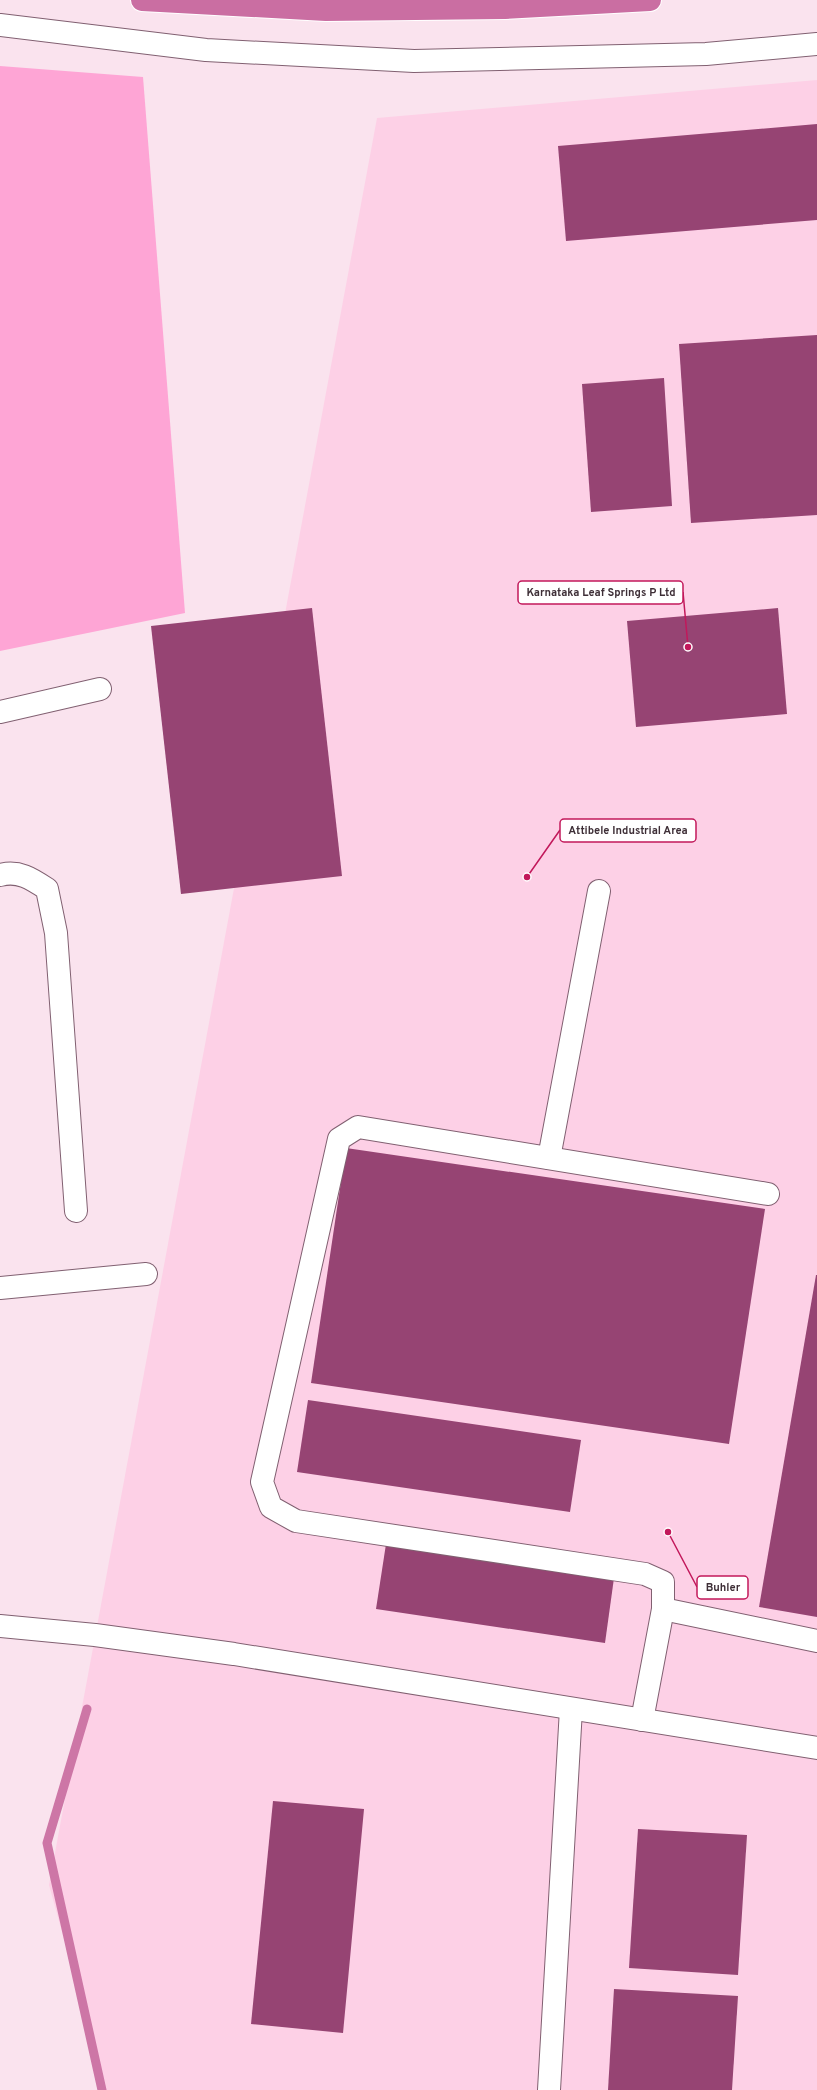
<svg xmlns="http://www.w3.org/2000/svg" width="817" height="2090" font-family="Overpass,sans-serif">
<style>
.built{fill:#fdd0e6}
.green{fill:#fea5d5}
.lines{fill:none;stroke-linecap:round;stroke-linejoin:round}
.stream{stroke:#cd76a6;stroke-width:9}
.building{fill:#964473}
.minor-casing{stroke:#816071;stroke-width:24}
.highway-casing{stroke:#fff;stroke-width:24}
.minor{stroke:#fff;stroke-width:22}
.highway{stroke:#ca6ea2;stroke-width:22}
.leader{fill:none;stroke:#c2185b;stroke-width:1.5}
.callout-dot{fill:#c2185b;stroke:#fff;stroke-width:1.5}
.callout{fill:#fff;stroke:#c2185b;stroke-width:1.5}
.callout-label{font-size:11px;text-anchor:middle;font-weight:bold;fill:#3e2f37}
</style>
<rect width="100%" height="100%" fill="#fae3ee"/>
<polygon class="built" points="817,80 817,2090 106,2090 49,1885 377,118"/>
<polygon class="green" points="0,66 143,77 185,613 0,651"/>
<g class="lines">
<polyline class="stream" points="87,1709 47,1843 102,2090"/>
</g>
<g class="building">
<polygon points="817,124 817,220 566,241 558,146"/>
<polygon points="817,335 817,515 691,523 679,344"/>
<polygon points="664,378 672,506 591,512 582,384"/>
<polygon points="312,608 342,876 181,894 151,626"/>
<polygon points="778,608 787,714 636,727 627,621"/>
<polygon points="346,1148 765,1209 729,1444 311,1383"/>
<polygon points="816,1275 817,1275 817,1617 759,1607"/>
<polygon points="308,1400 581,1440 570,1512 297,1472"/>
<polygon points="386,1544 614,1578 605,1643 376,1609"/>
<polygon points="273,1801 364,1809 343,2033 251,2024"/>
<polygon points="638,1829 747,1835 738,1975 629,1968"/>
<polygon points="614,1989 738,1996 732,2090 608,2090"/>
</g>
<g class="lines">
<g class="minor-casing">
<g id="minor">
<polyline points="0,25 206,50 414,61 706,54 817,44"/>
<polyline points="0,712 100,689"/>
<path d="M 0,875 C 19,870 32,879 47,889 L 56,933 L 76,1211"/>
<polyline points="549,1158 599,891"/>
<polyline points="0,1288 146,1274"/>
<polyline points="663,1609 817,1641"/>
<polyline points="0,1626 95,1635 234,1654 817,1748"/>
<polyline points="642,1720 663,1609 663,1582 645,1574 296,1521 271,1507 262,1482 339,1139 358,1127 768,1194"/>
<polyline points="549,2090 571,1709"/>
</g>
</g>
<g class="highway-casing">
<polyline id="highway" points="142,0 326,10 505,8 650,0"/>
</g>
<use href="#minor" class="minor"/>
<use href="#highway" class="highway"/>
</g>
<path class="leader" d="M688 647L683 592M527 877L560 830M668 1532L697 1587"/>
<g class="callout-dot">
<circle cx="688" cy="647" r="4"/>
<circle cx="527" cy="877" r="4"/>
<circle cx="668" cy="1532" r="4"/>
</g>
<g class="callout">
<rect x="518" y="581" width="165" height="23" rx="4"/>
<rect x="560" y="819" width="136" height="23" rx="4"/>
<rect x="697" y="1576" width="51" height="23" rx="4"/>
</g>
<g class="callout-label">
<text x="601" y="596">Karnataka Leaf Springs P Ltd</text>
<text x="628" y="834">Attibele Industrial Area</text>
<text x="723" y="1591">Buhler</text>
</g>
</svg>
